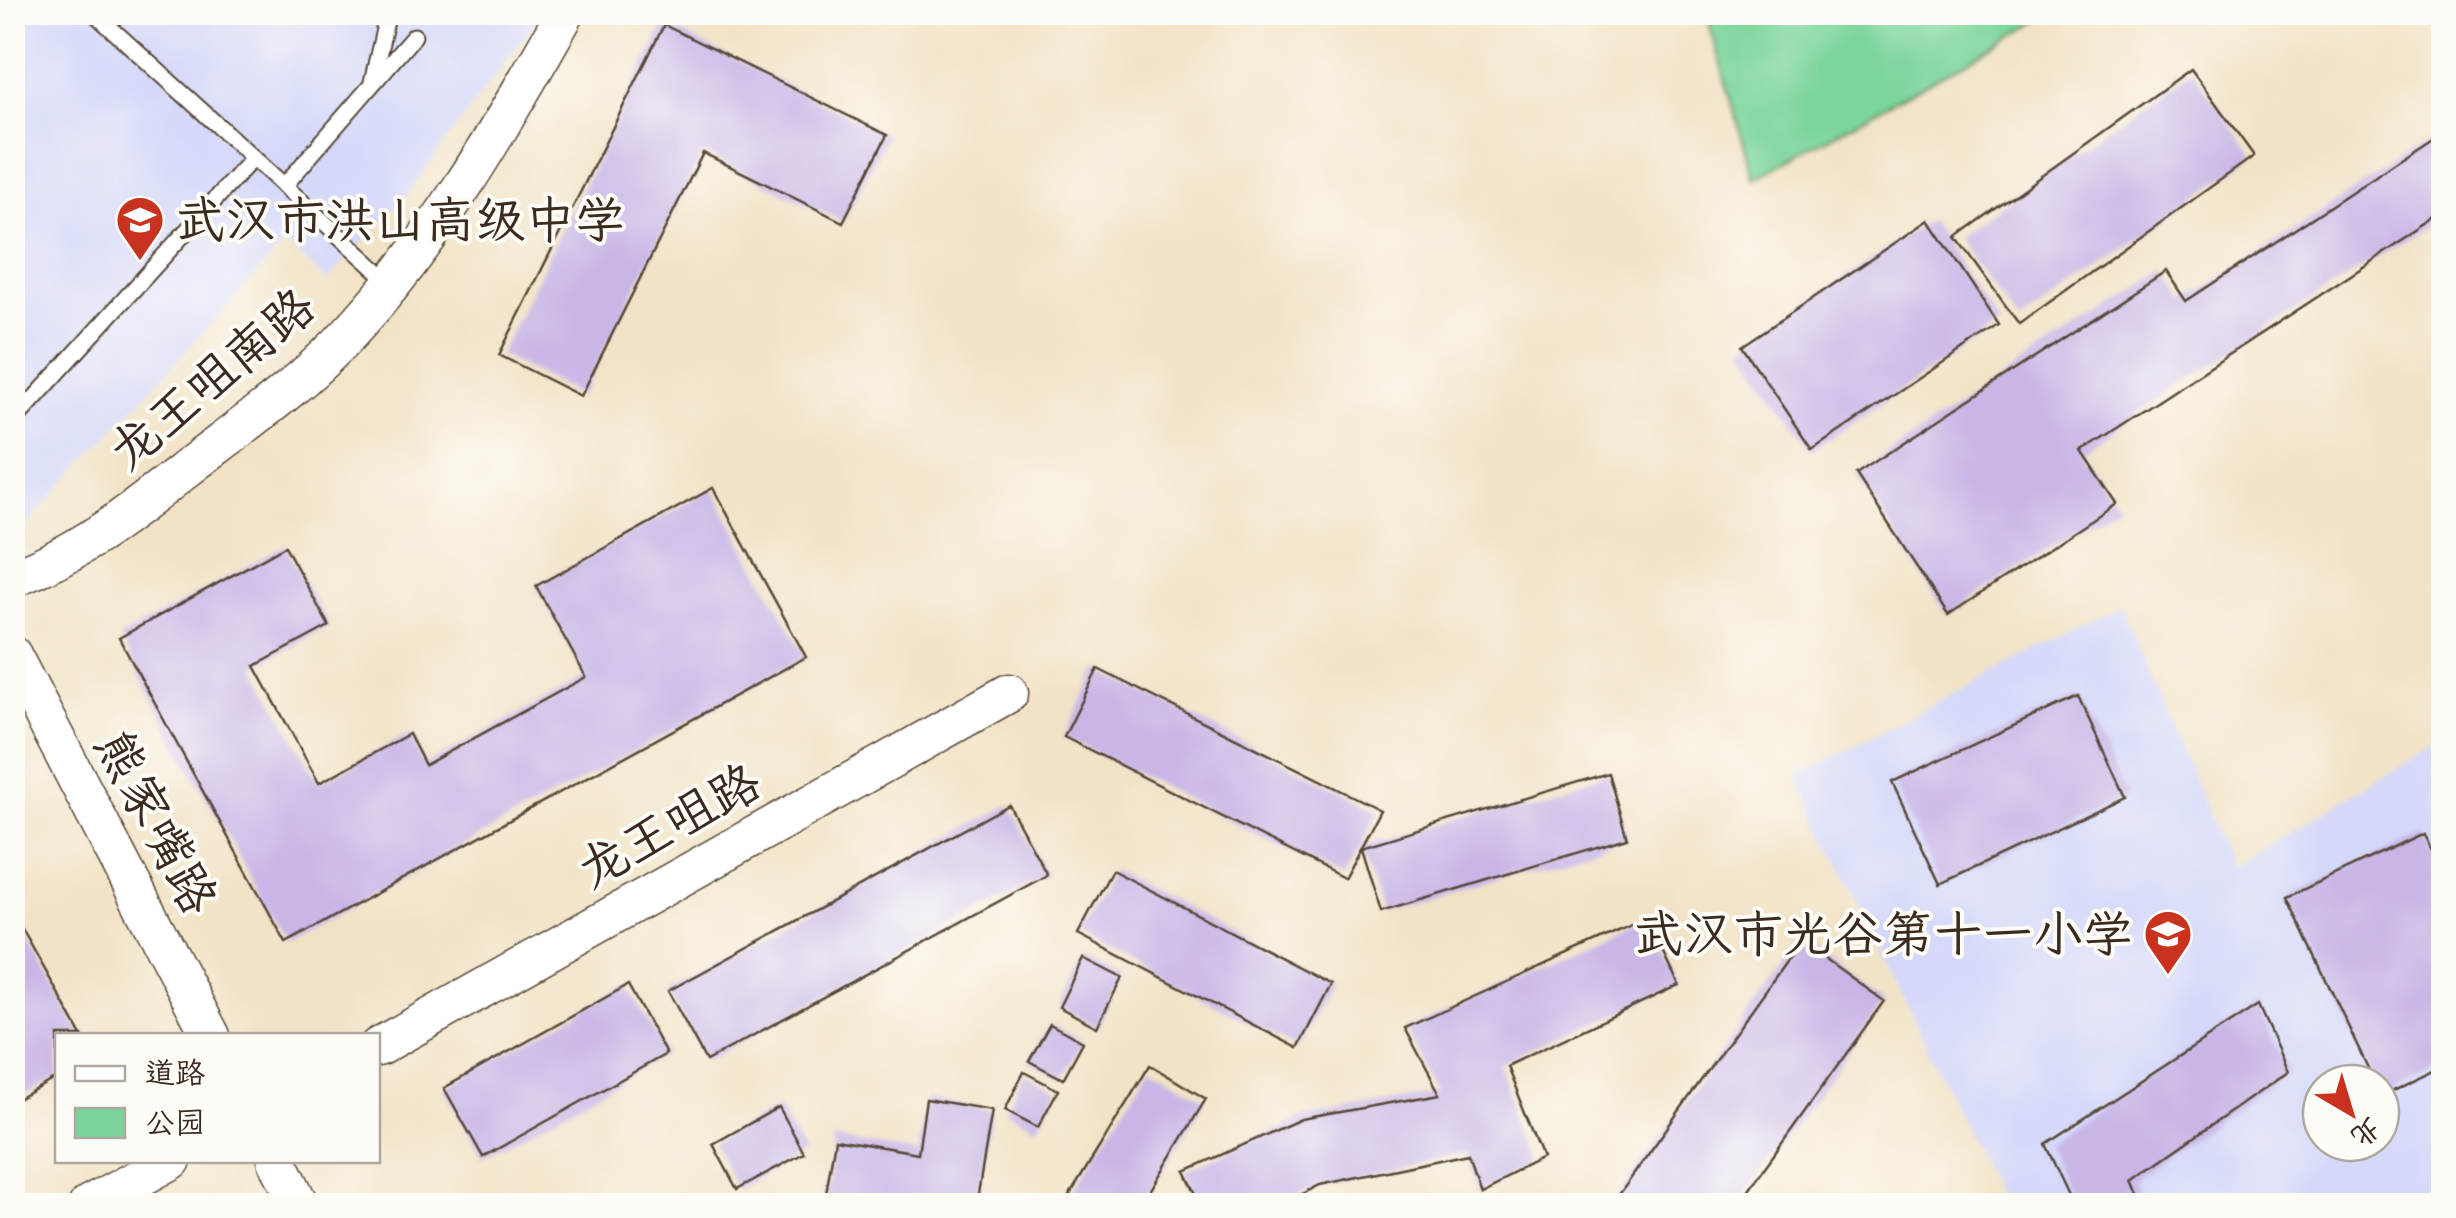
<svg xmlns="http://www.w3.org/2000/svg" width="2456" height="1218" font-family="Caveat,'LXGW WenKai TC',sans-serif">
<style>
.built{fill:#d4d8f9;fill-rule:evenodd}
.green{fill:#7bd59b;stroke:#5b805c;stroke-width:2.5}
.building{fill:#c8b6e6}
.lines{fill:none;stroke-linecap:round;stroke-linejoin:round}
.service-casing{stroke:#564637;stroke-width:19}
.minor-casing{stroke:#564637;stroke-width:34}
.tertiary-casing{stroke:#564637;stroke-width:41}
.service{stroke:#fff;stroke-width:15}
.minor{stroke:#fff;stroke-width:30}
.tertiary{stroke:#fff;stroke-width:38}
.labels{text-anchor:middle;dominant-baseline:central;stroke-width:8;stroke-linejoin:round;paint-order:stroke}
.poi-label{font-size:50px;fill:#3b2a1e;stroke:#fdfcf7;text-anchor:start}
.street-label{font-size:50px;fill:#3b2a1e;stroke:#fdfcf7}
</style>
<rect width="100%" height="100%" fill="#fdfcf7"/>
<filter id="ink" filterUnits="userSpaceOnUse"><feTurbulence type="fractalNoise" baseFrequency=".01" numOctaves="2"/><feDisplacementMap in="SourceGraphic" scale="20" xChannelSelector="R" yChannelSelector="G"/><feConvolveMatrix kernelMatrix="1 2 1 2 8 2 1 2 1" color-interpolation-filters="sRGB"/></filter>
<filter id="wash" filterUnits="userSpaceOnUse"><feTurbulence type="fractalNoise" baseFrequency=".0048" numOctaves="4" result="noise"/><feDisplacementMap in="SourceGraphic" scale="40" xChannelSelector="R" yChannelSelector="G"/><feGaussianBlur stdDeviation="2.25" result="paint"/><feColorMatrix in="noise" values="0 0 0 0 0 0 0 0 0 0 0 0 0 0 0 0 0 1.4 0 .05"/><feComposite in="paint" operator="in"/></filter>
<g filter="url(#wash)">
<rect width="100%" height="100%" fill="#f2e3c6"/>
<g class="built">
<polygon points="12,13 541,13 404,198 327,281 285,243 24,527 12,525"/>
<path d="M 2120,606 L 2231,868 L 2443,741 L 2443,1205 L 2001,1205 L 1798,776 ZM 2321,1083 L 2381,1083 L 2381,1143 L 2321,1143 Z"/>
</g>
<polygon class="green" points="1706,13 1706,12 2053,13 1754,179"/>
<g id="blocks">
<g class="building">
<polygon points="664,25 887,135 843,222 703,153 581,396 499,355"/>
<polygon points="2191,69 2254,156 2019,324 1956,237"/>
<polygon points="2444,131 2444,214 2082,451 2117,504 1948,615 1856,474 2166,271 2186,301"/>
<polygon points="1929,220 1999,325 1812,450 1742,346"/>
<polygon points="713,488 806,657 286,943 119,638 285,546 329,626 255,666 319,783 409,734 425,765 586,677 536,586"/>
<polygon points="1098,669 1380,810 1344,878 1064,737"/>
<polygon points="2078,696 2125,797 1940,884 1892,782"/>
<polygon points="1608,773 1627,838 1381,912 1361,847"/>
<polygon points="1009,805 1047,875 706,1061 668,991"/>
<polygon points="2423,833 2444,876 2444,1066 2381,1096 2381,1083 2375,1083 2287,897"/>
<polygon points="1112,870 1331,984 1298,1048 1078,934"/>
<polygon points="12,911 82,1036 58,1036 58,1077 12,1102"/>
<polygon points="1647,918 1679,985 1506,1066 1543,1158 1480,1189 1468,1154 1320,1185 1279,1206 1202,1206 1185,1171 1301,1119 1440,1094 1405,1028"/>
<polygon points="1801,941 1884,1001 1737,1206 1611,1206"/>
<polygon points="1083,958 1122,978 1097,1027 1059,1007"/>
<polygon points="628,985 666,1054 483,1157 444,1088"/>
<polygon points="2258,1005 2288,1072 2133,1180 2144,1206 2074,1206 2045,1144"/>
<polygon points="1050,1024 1083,1042 1063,1079 1029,1061"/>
<polygon points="1150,1065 1206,1099 1141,1206 1063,1206"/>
<polygon points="1024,1072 1058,1090 1038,1127 1005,1110"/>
<polygon points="926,1099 992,1110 976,1206 824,1206 835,1139 918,1153"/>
<polygon points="779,1107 804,1153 737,1189 713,1144"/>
</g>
</g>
</g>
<g filter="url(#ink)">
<use href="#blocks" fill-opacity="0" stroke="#564637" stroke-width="2.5"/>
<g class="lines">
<g class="service-casing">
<g id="service">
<polyline points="93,12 390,282"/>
<polyline points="372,82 388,12"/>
<polyline points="284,186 414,36"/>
<polyline points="12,423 253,158"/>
</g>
</g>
<g class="minor-casing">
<polyline id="minor" points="2443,12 2444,14"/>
</g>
<g class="tertiary-casing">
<g id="tertiary">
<path d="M 12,578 C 77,556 133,511 186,469 C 238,429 293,391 339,344 C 433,247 500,129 566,12"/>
<polyline points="12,655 211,1036"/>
<polyline points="378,1047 1009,693"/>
<polyline points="277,1160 300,1206"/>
<polyline points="88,1206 172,1160"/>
</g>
</g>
<use href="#service" class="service"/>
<use href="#minor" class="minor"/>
<use href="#tertiary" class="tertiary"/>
</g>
</g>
<defs>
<g id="school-pin" transform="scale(2.5)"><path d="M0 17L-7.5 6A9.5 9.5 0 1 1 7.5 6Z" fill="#c8321e" stroke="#fdfcf7"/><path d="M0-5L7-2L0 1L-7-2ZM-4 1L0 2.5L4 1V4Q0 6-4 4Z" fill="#fff"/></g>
</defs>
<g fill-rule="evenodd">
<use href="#school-pin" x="140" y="220"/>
<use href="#school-pin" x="2168" y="934"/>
</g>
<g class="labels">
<g class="poi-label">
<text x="175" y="220">武汉市洪山高级中学</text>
<text x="2133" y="934" text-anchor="end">武汉市光谷第十一小学</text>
</g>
<g class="street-label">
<text transform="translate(212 379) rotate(-40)">龙王咀南路</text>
<text transform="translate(156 822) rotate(62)">熊家嘴路</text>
<text transform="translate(669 826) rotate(-29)">龙王咀路</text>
</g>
</g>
<rect width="2456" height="1218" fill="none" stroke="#fdfcf7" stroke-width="50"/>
<rect x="55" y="1033" width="325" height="130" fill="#fdfcf7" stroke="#afa8a0" stroke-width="2.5"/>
<rect x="75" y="1066" width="50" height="15" fill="#ffffff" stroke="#afa8a0" stroke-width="2.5"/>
<text x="145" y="1083" font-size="30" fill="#3b2a1e">道路</text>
<rect x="75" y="1108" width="50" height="30" fill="#7bd59b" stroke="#afa8a0" stroke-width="2.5"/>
<text x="145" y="1133" font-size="30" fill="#3b2a1e">公园</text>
<g transform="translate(2351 1113) rotate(142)"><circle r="48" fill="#fdfcf7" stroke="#afa8a0" stroke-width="2.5"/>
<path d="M0-8L18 38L0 25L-18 38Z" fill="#c8321e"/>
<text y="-15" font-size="28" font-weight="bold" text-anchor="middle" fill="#3b2a1e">北</text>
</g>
</svg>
